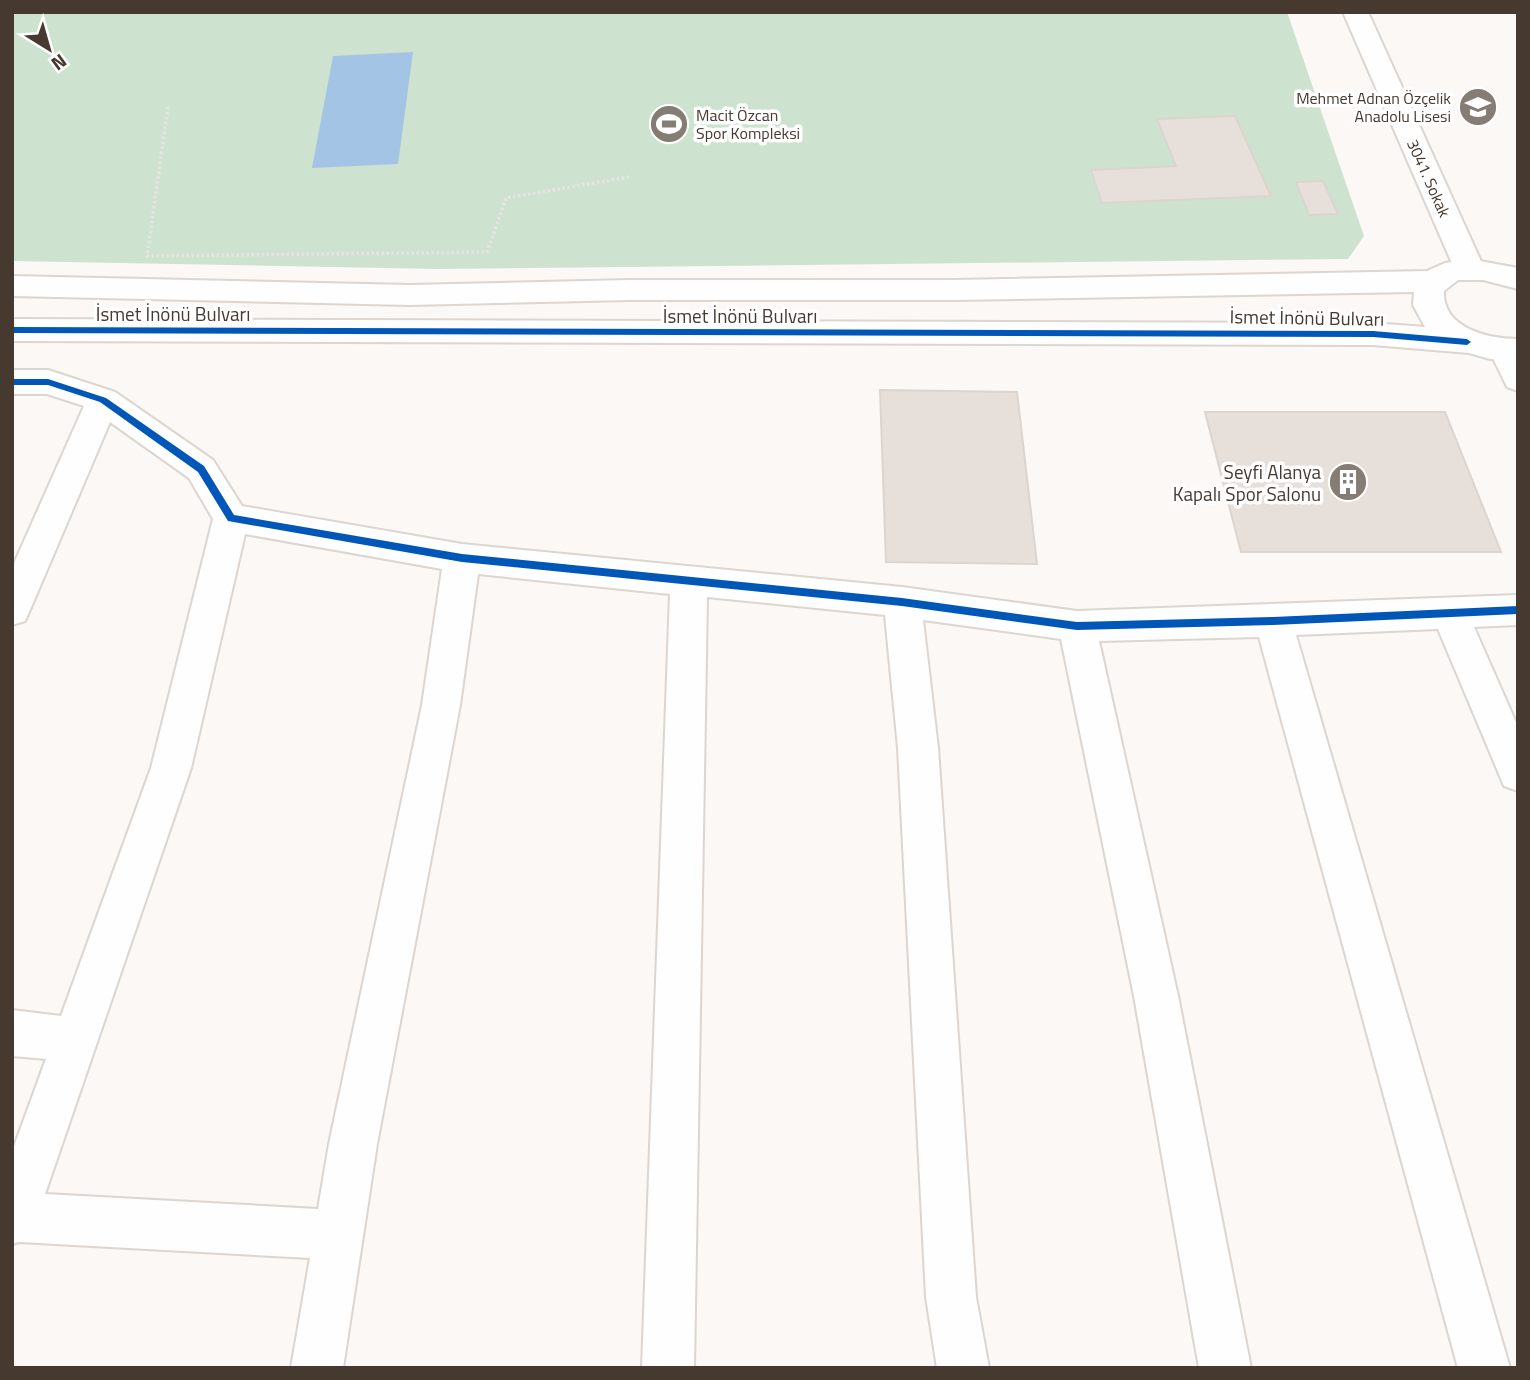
<svg xmlns="http://www.w3.org/2000/svg" width="1530" height="1380" font-family="'Titillium Web',sans-serif">
<style>
.green{fill:#cde3cf}
.water{fill:#a3c4e5}
.building{fill:#e7e0da;stroke:#dcd4ce;stroke-width:2}
.lines{fill:none;stroke-linecap:round;stroke-linejoin:round}
.street-casing{stroke:#ddd5cf;stroke-width:4}
.secondary-casing{stroke:#ddd5cf;stroke-width:4}
.path{stroke:#e6e4e2;stroke-width:3.5;stroke-dasharray:2.5 2.5;stroke-linecap:butt}
.street{fill:#fefefe;fill-rule:evenodd}
.secondary{fill:#fefefe;fill-rule:evenodd}
.cycleway-casing{stroke:#fff;stroke-width:5}
.cycleway{fill:#0057b8;fill-rule:evenodd}
.labels{text-anchor:middle;dominant-baseline:central;stroke-width:7;stroke-linejoin:round;paint-order:stroke}
.far-poi-label{font-size:16px;fill:#46392f;stroke:#fff;text-anchor:end}
.far-street-label{font-size:16px;fill:#46392f;stroke:#fff}
.street-label{font-size:19px;fill:#46392f;stroke:#fff}
.poi-label{font-size:19px;fill:#46392f;stroke:#fff;text-anchor:end}
</style>
<rect width="100%" height="100%" fill="#fbf8f5"/>
<polygon class="green" points="12,12 1287,12 1364,236 1348,259 436,269 12,261"/>
<polygon class="water" points="413,52 398,164 312,168 333,56"/>
<g class="building">
<polygon points="1235,116 1271,196 1102,203 1091,170 1176,166 1157,119"/>
<polygon points="1323,181 1338,214 1309,215 1296,182"/>
<polygon points="880,390 1017,392 1037,564 886,562"/>
<polygon points="1205,412 1445,412 1501,552 1241,552"/>
</g>
<g class="lines">
<g class="street-casing">
<g id="street">
<polygon points="1343,12 1368,12 1484,268 1480,275 1469,278 1458,275 1454,268"/>
<polygon points="1506,341 1518,345 1518,391 1507,387 1490,352 1495,344"/>
<path d="M 12,370 L 48,370 L 115,392 L 213,460 L 242,506 L 462,544 L 902,587 L 1077,611 L 1518,595 L 1518,625 L 1474,627 L 1518,727 L 1518,791 L 1504,786 L 1438,629 L 1296,635 L 1510,1368 L 1458,1368 L 1259,637 L 1099,641 L 1178,996 L 1251,1368 L 1199,1368 L 1134,996 L 1061,639 L 923,620 L 938,748 L 976,1297 L 989,1368 L 937,1368 L 926,1297 L 898,748 L 885,615 L 707,597 L 694,1368 L 642,1368 L 670,594 L 478,574 L 460,705 L 377,1144 L 343,1368 L 291,1368 L 310,1258 L 19,1242 L 12,1244 L 12,1152 L 46,1059 L 12,1056 L 12,1010 L 61,1016 L 151,768 L 213,519 L 189,478 L 110,422 L 30,610 L 25,621 L 12,625 L 12,568 L 84,406 L 47,394 L 12,394 ZM 245,534 L 442,569 L 422,705 L 329,1144 L 318,1209 L 45,1194 L 191,768 Z"/>
</g>
</g>
<g class="secondary-casing">
<path id="secondary" d="M 1469,259 L 1518,268 L 1518,289 L 1483,280 L 1458,280 L 1444,291 C 1442,328 1488,339 1518,339 L 1518,361 L 1490,359 L 1469,353 L 1373,345 L 12,341 L 12,319 L 1373,323 L 1425,327 L 1413,305 L 1414,292 L 955,300 L 630,300 L 409,305 L 12,296 L 12,276 L 409,285 L 630,280 L 955,280 L 1427,271 L 1445,263 Z"/>
</g>
<polyline class="path" points="168,107 147,256 487,252 506,198 629,177"/>
<use href="#street" class="street"/>
<use href="#secondary" class="secondary"/>
<g class="cycleway-casing">
<g id="cycleway">
<polygon points="12,327 1373,331 1467,339 1471,342 1467,345 1373,337 12,333"/>
<polygon points="12,379 48,379 106,398 204,466 234,515 462,554 902,598 1077,622 1273,617 1518,606 1518,614 1273,625 1077,630 902,606 462,562 228,521 198,472 100,402 48,385 12,385"/>
</g>
</g>
<use href="#cycleway" class="cycleway"/>
</g>
<defs>
<g id="school-disc" transform="scale(2.0125)"><circle r="9.5" fill="#857c74" stroke="#fff"/><path d="M0-5L7-2L0 1L-7-2ZM-4 1L0 2.5L4 1V4Q0 6-4 4Z" fill="#fff"/></g>
<g id="stadium-disc" transform="scale(2.0125)"><circle r="9.5" fill="#857c74" stroke="#fff"/><path d="M0-5a6.5 5 0 1 0 0 10a6.5 5 0 1 0 0-10ZM-3.5-1.8h7v3.6h-7Z" fill="#fff"/></g>
<g id="building-disc" transform="scale(2.0125)"><circle r="9.5" fill="#857c74" stroke="#fff"/><path d="M-4-6H4V6H1V3H-1V6H-4ZM-2.5-4.3h1.7v1.8h-1.7ZM.8-4.3h1.7v1.8H.8ZM-2.5-1h1.7V.8h-1.7ZM.8-1h1.7V.8H.8Z" fill="#fff"/></g>
</defs>
<g fill-rule="evenodd">
<use href="#school-disc" x="1478" y="107"/>
<use href="#stadium-disc" x="669" y="124"/>
<use href="#building-disc" x="1348" y="482"/>
</g>
<g class="labels">
<g class="far-poi-label">
<text x="1451" y="98">Mehmet Adnan Özçelik<tspan x="1451" dy="18">Anadolu Lisesi</tspan></text>
<text x="696" y="115" text-anchor="start">Macit Özcan<tspan x="696" dy="18">Spor Kompleksi</tspan></text>
</g>
<g class="far-street-label">
<text transform="translate(1429 178) rotate(66)">3041. Sokak</text>
</g>
<g class="street-label">
<text x="173" y="313">İsmet İnönü Bulvarı</text>
<text x="740" y="315">İsmet İnönü Bulvarı</text>
<text transform="translate(1307 317) rotate(1)">İsmet İnönü Bulvarı</text>
</g>
<g class="poi-label">
<text x="1321" y="471">Seyfi Alanya<tspan x="1321" dy="22">Kapalı Spor Salonu</tspan></text>
</g>
</g>
<rect width="1530" height="1380" fill="none" stroke="#46392f" stroke-width="28"/>
<g transform="translate(49 49) rotate(143)" stroke="#ffffff" stroke-width="5" paint-order="stroke">
<path d="M0-5L12 26L0 18L-12 26Z" fill="#46392f"/>
<text y="-10" font-size="19" font-weight="bold" text-anchor="middle" fill="#46392f">N</text>
</g>
</svg>
